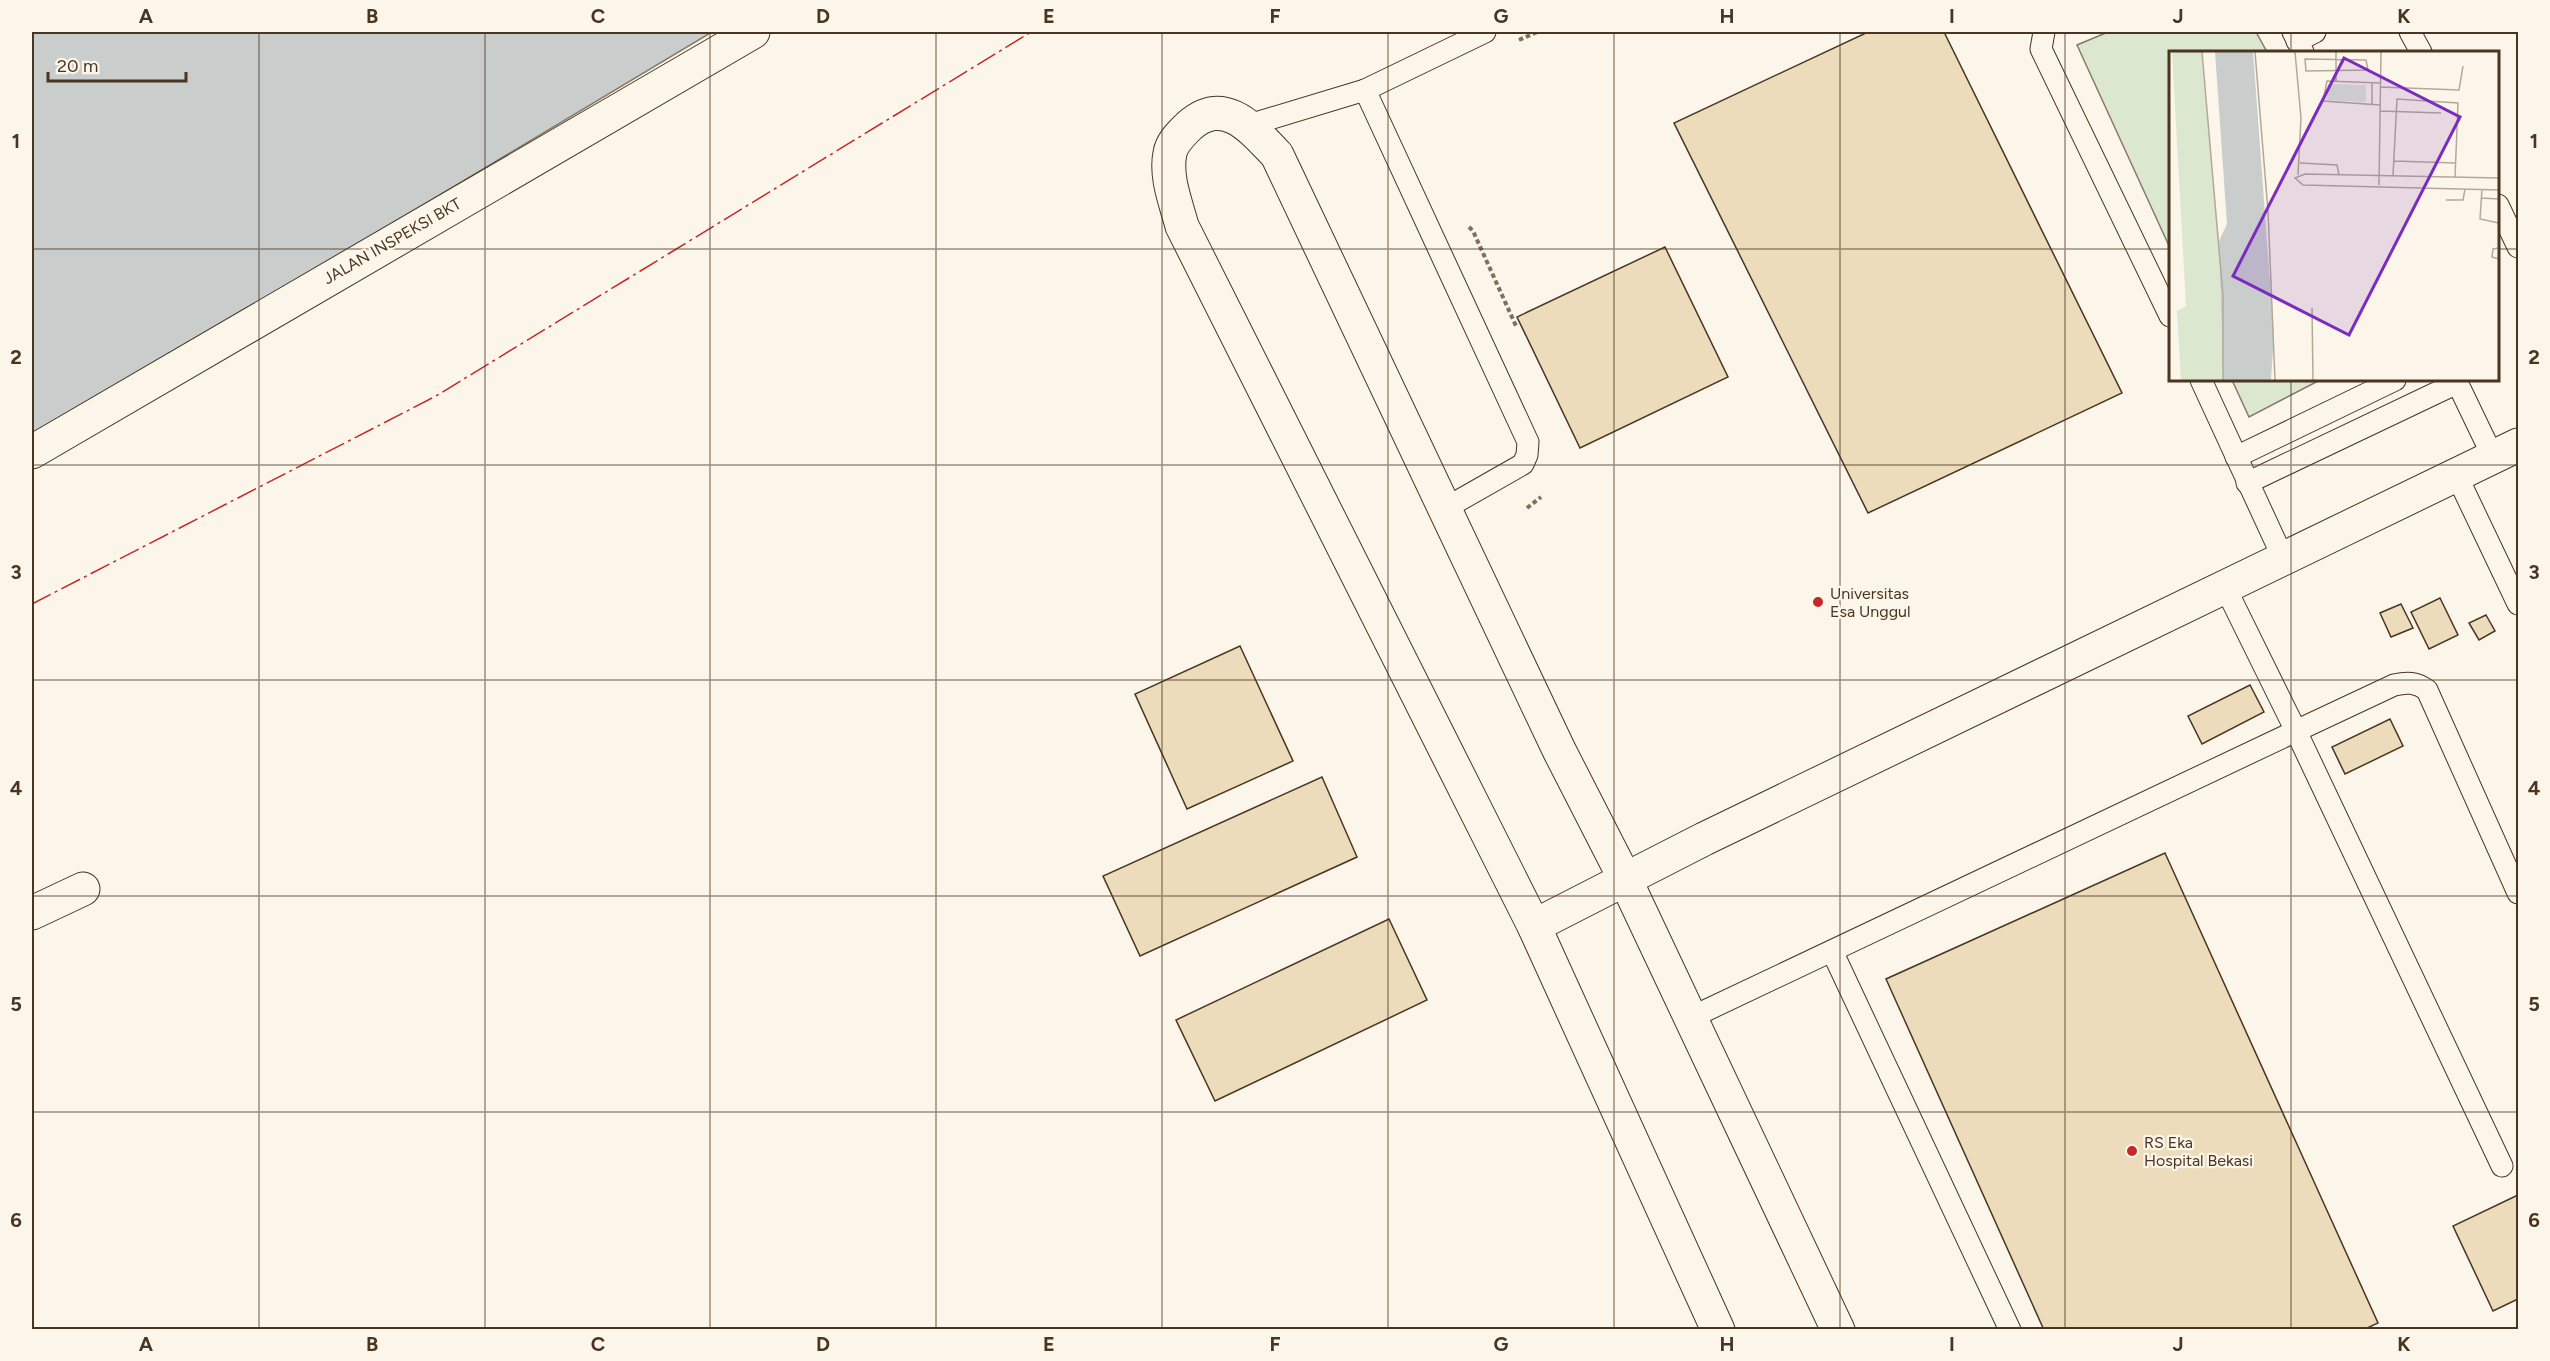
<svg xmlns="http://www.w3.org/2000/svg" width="2550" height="1361" font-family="Figtree,sans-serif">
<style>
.green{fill:#dce7d0;stroke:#887966;stroke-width:1.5}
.water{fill:#c9cecd;stroke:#887966;stroke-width:1.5}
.building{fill:#ecdcbc;stroke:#4a3520;stroke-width:1.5}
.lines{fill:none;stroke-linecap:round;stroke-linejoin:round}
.lane-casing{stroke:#4a3520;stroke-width:23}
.street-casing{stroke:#4a3520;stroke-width:35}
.secondary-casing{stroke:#4a3520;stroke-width:35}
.path{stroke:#7f6f5c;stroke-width:4;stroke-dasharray:4.5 3;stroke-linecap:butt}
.lane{stroke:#fbf6e9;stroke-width:21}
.street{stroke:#fbf6e9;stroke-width:33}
.secondary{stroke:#fbf6e9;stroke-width:33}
.power{stroke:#c62828;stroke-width:1.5;stroke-dasharray:21 4.5 3 4.5;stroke-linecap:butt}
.grid{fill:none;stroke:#4a3520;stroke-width:1.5;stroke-opacity:0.55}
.poi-dot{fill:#c62828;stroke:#fbf6e9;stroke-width:2}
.labels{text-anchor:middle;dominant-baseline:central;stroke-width:4.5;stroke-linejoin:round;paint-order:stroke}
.street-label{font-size:16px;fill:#4a3520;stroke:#fbf6e9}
.poi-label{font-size:16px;fill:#4a3520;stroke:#fbf6e9;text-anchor:start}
.inset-road{fill:none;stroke:#b4a999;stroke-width:1.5}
.view{fill:#7b2cbf;fill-opacity:0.15;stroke:#7b2cbf;stroke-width:3}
.inset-edge{fill:none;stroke:#4a3520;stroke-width:3}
.neatline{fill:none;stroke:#4a3520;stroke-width:2}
.grid-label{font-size:20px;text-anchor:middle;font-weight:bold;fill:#4a3520}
</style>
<rect width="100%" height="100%" fill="#fbf6e9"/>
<g class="green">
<polygon points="2108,32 2256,32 2267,52 2170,52 2170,248 2077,45"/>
<polygon points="2232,380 2320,380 2249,417"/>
</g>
<polygon class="water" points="32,32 712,32 32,439"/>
<g class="building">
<polygon points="1868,32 1944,32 2122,393 1868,513 1674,123"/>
<polygon points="1665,247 1728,377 1580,448 1517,317"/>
<polygon points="2440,598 2458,635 2429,649 2411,612"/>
<polygon points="2401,604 2413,628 2391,637 2380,613"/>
<polygon points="2486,615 2495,631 2479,640 2469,623"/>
<polygon points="1240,646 1293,761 1187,809 1135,694"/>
<polygon points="2250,685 2264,712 2202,744 2188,716"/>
<polygon points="2390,719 2403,746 2345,774 2332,747"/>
<polygon points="1322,777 1357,857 1140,956 1103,876"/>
<polygon points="2165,853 2378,1323 2363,1330 2044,1330 1886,979"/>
<polygon points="1389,919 1427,1000 1215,1101 1176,1020"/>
<polygon points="2518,1195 2518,1299 2493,1311 2453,1226"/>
</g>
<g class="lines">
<g class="lane-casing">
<g id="lane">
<polyline points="2044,32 2041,49 2170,316"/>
<polyline points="2293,32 2303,52"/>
<polyline points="2410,32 2421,52"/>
<polyline points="2297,41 2315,32"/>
<polyline points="1365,90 1528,442 1527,455 1523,464 1444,509"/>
<polyline points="1249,125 1365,90 1485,32"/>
<polyline points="2498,205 2518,247"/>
<polyline points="2201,380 2284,560"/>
<polyline points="2456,380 2493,457"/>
<polyline points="2236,457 2395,380"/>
<polyline points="2457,476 2518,604"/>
<polyline points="2247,483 2457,383"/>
<polyline points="2226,589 2296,731 2502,1166"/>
<polyline points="1832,951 2010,1330"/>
<path d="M 1690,1018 L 2296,731 L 2394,685 C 2407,682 2416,682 2427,690 L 2518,893"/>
</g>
</g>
<g class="street-casing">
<g id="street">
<polyline points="32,913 83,889"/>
<polyline points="1534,926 1704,839 2518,445"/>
<path d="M 1718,1330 L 1534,926 L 1182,226 C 1176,203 1165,177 1170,153 C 1172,142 1181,134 1189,126 C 1225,94 1253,130 1277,155 L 1559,750 L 1625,879 L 1838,1330"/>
</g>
</g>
<g class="secondary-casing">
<polyline id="secondary" points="32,452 753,32"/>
</g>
<g class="path">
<polyline points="1519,40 1537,32"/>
<polyline points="1469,227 1473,231 1516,326"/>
<polyline points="1527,508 1541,497"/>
</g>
<use href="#lane" class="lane"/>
<use href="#street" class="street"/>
<use href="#secondary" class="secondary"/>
<polyline class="power" points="32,604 436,396 1031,32"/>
</g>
<path class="grid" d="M 259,32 L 259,1330M 485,32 L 485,1330M 710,32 L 710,1330M 936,32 L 936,1330M 1162,32 L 1162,1330M 1388,32 L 1388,1330M 1614,32 L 1614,1330M 1840,32 L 1840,1330M 2065,32 L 2065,1330M 2291,32 L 2291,52M 32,249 L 2170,249M 2498,249 L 2518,249M 2291,380 L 2291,1330M 32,465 L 2518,465M 32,680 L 2518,680M 32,896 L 2518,896M 32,1112 L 2518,1112"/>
<g class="poi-dot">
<circle cx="1818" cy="602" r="6"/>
<circle cx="2132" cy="1151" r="6"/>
</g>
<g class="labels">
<g class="street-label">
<text transform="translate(392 241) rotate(-30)">JALAN INSPEKSI BKT</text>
</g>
<g class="poi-label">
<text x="1830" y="593">Universitas<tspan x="1830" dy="18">Esa Unggul</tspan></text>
<text x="2144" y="1142">RS Eka<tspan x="2144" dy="18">Hospital Bekasi</tspan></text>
</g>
</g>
<g transform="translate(2169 51)">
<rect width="330" height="330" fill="#fbf6e9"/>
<path d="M 3,1 L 33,1 L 50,190 L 54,329 L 12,329 L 8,260 L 17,255 ZM 159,33 L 197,34 L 197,51 L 158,49 Z" fill="#dce7d0"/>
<path d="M 46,1 L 84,1 L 105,284 L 102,329 L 54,329 L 50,190 L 58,173 Z" fill="#c9cecd"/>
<path class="inset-road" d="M 33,1 L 54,245 L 54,329M 86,1 L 99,160 L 106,329M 126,1 L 132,67 L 129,124M 136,8 L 197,9 L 199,19 L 137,20 ZM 167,30 L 167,1M 211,36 L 290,39 L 294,15M 203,54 L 203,32M 211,54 L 154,50 L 158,30 L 211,32M 211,60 L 272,62M 225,110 L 286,112M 131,112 L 168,114 L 170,124M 224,125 L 228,48 L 289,52 L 286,127M 330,127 L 136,123 L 126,127 L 134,134 L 330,139M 210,134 L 212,1M 313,138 L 311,168 L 330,172M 312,147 L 330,148M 277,149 L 294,149 L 296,138M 330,197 L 324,198 L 323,206 L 330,208M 143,257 L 144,329"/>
<path class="view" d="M 175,7 L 291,66 L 180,284 L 64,225 Z"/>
<rect width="330" height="330" class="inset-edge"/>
</g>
<rect width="2550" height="1361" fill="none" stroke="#fbf6e9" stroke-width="66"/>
<path d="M48 72v9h138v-9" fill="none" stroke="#4a3520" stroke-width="3"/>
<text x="57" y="72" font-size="18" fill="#4a3520" stroke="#fbf6e9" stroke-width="4.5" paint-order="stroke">20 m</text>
<rect x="33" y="33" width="2484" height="1295" class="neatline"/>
<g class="grid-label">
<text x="146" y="23">A</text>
<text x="372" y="23">B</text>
<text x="598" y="23">C</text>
<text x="823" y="23">D</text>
<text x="1049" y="23">E</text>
<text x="1275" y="23">F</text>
<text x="1501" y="23">G</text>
<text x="1727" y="23">H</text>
<text x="1952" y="23">I</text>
<text x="2178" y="23">J</text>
<text x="2404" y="23">K</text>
<text x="16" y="148">1</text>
<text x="2534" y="148">1</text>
<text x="16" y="364">2</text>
<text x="2534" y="364">2</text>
<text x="16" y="579">3</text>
<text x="2534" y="579">3</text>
<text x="16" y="795">4</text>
<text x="2534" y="795">4</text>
<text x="16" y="1011">5</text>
<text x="2534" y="1011">5</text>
<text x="16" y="1227">6</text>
<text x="2534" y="1227">6</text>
<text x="146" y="1351">A</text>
<text x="372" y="1351">B</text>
<text x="598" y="1351">C</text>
<text x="823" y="1351">D</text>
<text x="1049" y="1351">E</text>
<text x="1275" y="1351">F</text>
<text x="1501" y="1351">G</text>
<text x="1727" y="1351">H</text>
<text x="1952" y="1351">I</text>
<text x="2178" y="1351">J</text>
<text x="2404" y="1351">K</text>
</g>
</svg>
